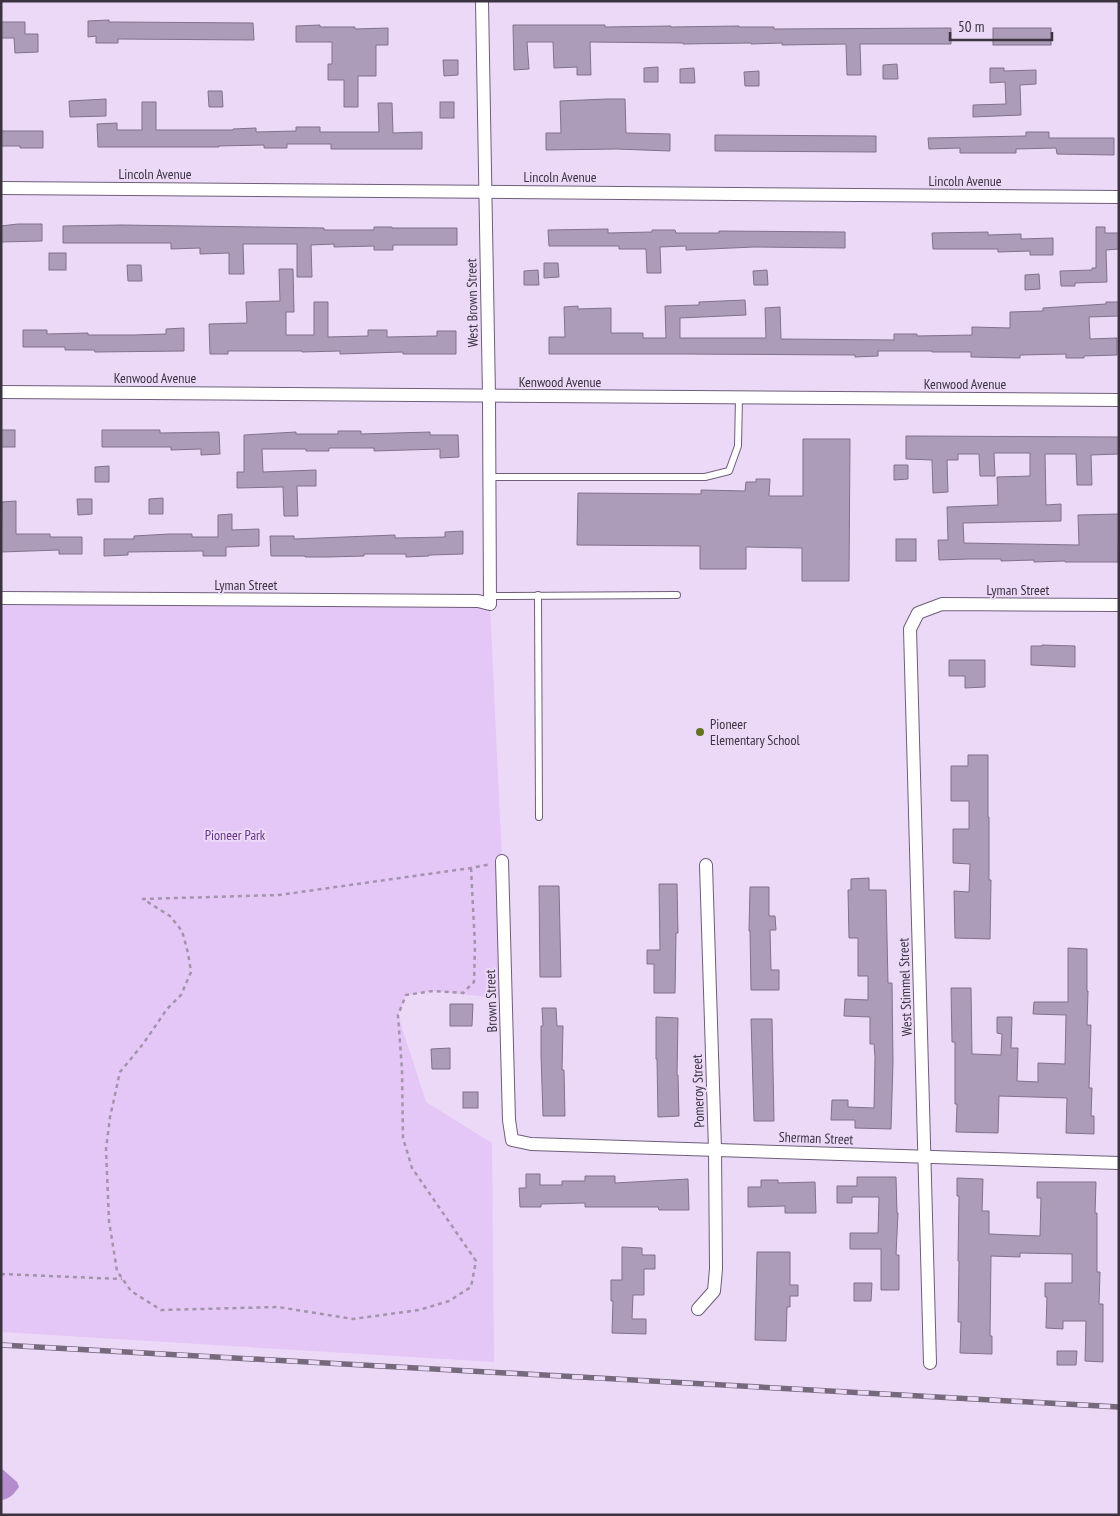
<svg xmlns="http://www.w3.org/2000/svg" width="1120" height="1516" font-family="'PT Sans Narrow',sans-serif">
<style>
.green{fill:#e4c7f6}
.water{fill:#b48ccd}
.building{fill:#ad9cb9;stroke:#81718c}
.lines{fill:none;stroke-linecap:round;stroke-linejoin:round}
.service-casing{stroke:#6e5e78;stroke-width:8}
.minor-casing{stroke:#6e5e78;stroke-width:14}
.path{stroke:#a294ab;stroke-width:2.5;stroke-dasharray:4 4;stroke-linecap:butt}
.service{stroke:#fff;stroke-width:6}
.minor{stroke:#fff;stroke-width:12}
.rail-casing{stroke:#756a7c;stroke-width:5.5}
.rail{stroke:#ecd9f8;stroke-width:4;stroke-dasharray:11;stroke-linecap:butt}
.poi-dot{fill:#637421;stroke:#ecd9f8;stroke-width:2}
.labels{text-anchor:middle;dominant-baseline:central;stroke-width:4;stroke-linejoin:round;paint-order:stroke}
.street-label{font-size:14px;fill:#3b3440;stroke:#ecd9f8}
.poi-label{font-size:14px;fill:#3b3440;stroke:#ecd9f8;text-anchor:start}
.park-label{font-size:14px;fill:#683583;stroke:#ecd9f8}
</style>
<rect width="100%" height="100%" fill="#ecd9f8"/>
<polygon class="green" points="1,598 490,604 502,861 506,999 433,991 406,995 398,1015 426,1102 492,1143 494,1362 1,1332"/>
<path class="water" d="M 1,1468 L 17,1482 L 19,1487 C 14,1494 10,1499 1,1500 Z"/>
<g class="building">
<polygon points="109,20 109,22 117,22 253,23 254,40 118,39 118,43 96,43 96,36 88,37 88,21"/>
<polygon points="1,22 25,22 25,34 38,34 38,52 15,53 14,38 1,38"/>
<polygon points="320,25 320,27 355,27 355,29 388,28 388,45 376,45 376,76 358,76 358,107 344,107 344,80 328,80 328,64 332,64 332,42 296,42 296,26"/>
<polygon points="513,25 605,25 605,27 671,26 671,27 739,26 739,27 774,27 774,29 951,28 951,44 860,44 861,75 847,75 846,44 782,45 782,43 751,44 751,43 683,44 683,43 590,42 591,75 577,75 577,67 554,68 553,42 527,42 529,69 514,70"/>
<rect x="993" y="28" width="58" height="17"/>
<polygon points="443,60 458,60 458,75 444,76"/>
<polygon points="897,64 898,79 883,79 883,65"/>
<polygon points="658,67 658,82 644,82 644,68"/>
<polygon points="694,68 695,83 680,83 680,69"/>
<polygon points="990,68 1004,68 1004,71 1036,70 1036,84 1020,85 1021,115 973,117 973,105 1006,104 1005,82 990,83"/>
<polygon points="759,71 759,86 745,86 744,72"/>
<polygon points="208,91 222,91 223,107 209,107"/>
<polygon points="106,99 106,116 70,117 69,101"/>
<polygon points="607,99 625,99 626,133 670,134 670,151 617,149 546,150 546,133 561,133 560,101"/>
<polygon points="142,102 156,102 156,130 233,130 233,129 256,128 256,132 296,131 296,127 320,127 320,132 379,132 378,103 392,103 393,133 422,132 422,149 331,149 331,144 287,144 287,148 264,148 264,145 219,146 219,147 98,147 97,124 117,123 117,130 142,130"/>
<rect x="440" y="102" width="14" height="16"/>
<polygon points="1,131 43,131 43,148 20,148 20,146 1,146"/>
<polygon points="1026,132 1049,132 1049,138 1114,138 1114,155 1057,154 1056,148 1016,149 1016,153 960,153 960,148 929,149 928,138 1026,136"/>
<polygon points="715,135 876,136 876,152 715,151"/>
<polygon points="18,224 42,224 42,241 1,242 1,226"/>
<polygon points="121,225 324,228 324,230 374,230 374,227 392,227 392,228 457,228 457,245 393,245 393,250 374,250 374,246 334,247 334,244 311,245 312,277 297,277 297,244 243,244 244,274 229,274 229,253 200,254 200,248 171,249 171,243 63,243 63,226"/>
<polygon points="1096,227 1105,227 1105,233 1119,233 1119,249 1106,250 1107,282 1075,283 1075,286 1061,286 1060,271 1092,270 1092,268 1096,268"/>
<polygon points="608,229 608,233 652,232 652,230 675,230 676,233 719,233 719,231 845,232 845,248 754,247 686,250 686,246 660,247 661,273 647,273 646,249 619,249 619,246 549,246 548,230"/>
<polygon points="988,232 988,235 1021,234 1021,239 1053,238 1053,255 1030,255 1030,251 998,252 998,249 933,249 932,233"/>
<rect x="49" y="253" width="17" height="17"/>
<polygon points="544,263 558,263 559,277 544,278"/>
<polygon points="127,265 141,265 142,281 128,281"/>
<polygon points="279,269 293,269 294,312 286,312 286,335 314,335 314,302 328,302 328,337 368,336 368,330 387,330 387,337 437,336 437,331 456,331 456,354 403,354 403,352 340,354 340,351 302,352 302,351 228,351 228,354 210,354 209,324 247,323 246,302 280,301"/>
<polygon points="538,270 539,285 524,285 524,271"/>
<polygon points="767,270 768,285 754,285 753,271"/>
<polygon points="1039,274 1040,289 1025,290 1025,275"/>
<polygon points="745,300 746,315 680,318 680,338 766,338 765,308 780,307 781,339 894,340 894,334 917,334 917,336 972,335 972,327 1010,328 1010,312 1043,311 1043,308 1106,304 1106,302 1119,302 1119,316 1089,317 1090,339 1117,338 1117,355 1084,356 1084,358 1066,358 1066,354 1020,355 1020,358 971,357 971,352 932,352 932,351 878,351 878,356 855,357 855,355 684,354 549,354 549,337 565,337 564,307 578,306 578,309 611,308 611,333 643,333 643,338 666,338 665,306 699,305 699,302"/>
<polygon points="184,328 184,351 95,352 94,350 65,350 65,347 23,347 23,330 47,330 47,334 88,333 88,335 133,335 166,334 166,329"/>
<rect x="1" y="430" width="14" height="17"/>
<polygon points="102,430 160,430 160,433 219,432 220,454 201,455 201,449 171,450 171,447 102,447"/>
<polygon points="338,431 361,431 361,434 430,432 430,435 458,435 459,457 440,458 440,449 374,451 374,448 329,448 329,451 306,451 306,449 262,449 263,472 316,470 316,486 297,486 298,516 284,516 283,487 237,488 237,472 244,472 244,435 296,432 296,434 338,434"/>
<polygon points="906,436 1119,437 1119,454 1091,455 1092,485 1077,485 1076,454 1045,454 1046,505 1061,504 1061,521 963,523 964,543 1079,545 1078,515 1119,514 1118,562 1065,562 1065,561 1034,562 1034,560 1001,561 1001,559 969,559 939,560 938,540 948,540 947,507 998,505 997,477 1030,476 1030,453 994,453 995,476 980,476 979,454 958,454 958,460 947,460 948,492 933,493 932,460 906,459"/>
<polygon points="803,439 850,439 849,581 802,581 802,548 746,547 746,569 700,569 700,546 577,545 578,493 701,494 701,490 745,491 746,482 756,482 756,479 770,479 769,496 803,496"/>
<polygon points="894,465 908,465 908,479 894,480"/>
<polygon points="109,466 109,482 95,482 95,467"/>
<polygon points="163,498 163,514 149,514 149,499"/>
<polygon points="77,499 92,499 92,514 78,515"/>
<polygon points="16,501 16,534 50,534 50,537 82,537 82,554 59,554 59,550 1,552 2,502"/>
<polygon points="232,514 232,530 259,529 259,546 226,547 226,556 203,556 203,551 128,552 128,555 104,556 104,539 134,539 134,536 169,534 192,534 192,537 218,537 218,515"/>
<polygon points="463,531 463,554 429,555 429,556 406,557 406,554 364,554 364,556 328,557 305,557 305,556 271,556 270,536 294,536 294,539 395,535 395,538 445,537 445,532"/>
<rect x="896" y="539" width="20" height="22"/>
<polygon points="1042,645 1075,646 1075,667 1031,665 1031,646 1042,646"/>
<polygon points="949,660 985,660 985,687 965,688 965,676 949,676"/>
<polygon points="968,755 988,755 988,817 989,817 989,880 991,880 990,939 955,938 954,891 969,892 970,864 953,863 953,829 969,829 969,801 951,801 951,766 968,766"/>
<polygon points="869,878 869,890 886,890 888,983 892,983 893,1061 891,1129 855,1128 855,1120 831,1120 832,1100 848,1100 848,1107 874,1108 875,1057 874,1044 870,1044 870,1017 844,1016 845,999 868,1000 868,976 858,976 858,938 849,938 848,890 851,890 851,879"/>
<polygon points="659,884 677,884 678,933 676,933 675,993 654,993 654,964 647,964 647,950 660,950"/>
<polygon points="539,886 559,886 561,977 540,977"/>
<polygon points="750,887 769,887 769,916 775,916 776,930 770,930 771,970 779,970 779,990 751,990 750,931 749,931"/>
<polygon points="1068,948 1087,949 1087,991 1088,991 1087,1025 1091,1025 1089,1088 1092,1088 1091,1116 1094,1116 1094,1134 1066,1133 1067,1098 999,1096 998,1133 956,1132 957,1104 955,1104 955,1042 952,1042 951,988 971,988 972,1054 1001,1055 1002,1034 997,1033 997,1017 1012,1017 1011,1048 1018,1048 1017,1081 1038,1082 1038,1063 1065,1064 1066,1015 1033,1014 1034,1002 1068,1002"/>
<polygon points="450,1004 473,1004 472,1026 450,1026"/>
<polygon points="542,1008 556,1008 557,1026 563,1026 562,1070 564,1070 565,1116 543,1116 541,1055 541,1026 543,1026"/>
<polygon points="656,1017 678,1018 677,1075 678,1075 679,1116 658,1117 657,1059 656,1059"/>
<polygon points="751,1019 772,1019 774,1121 754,1121"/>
<polygon points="450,1048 450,1069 432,1069 431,1049"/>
<rect x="463" y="1092" width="15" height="16"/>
<polygon points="526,1174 540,1174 540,1185 562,1185 562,1181 585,1181 585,1176 615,1176 615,1183 688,1179 689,1210 659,1210 658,1207 585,1207 585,1203 541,1204 541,1207 520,1207 519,1188 526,1188"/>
<polygon points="857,1177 896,1177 897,1213 898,1213 896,1255 899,1255 899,1290 881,1290 881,1249 850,1249 850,1233 878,1233 879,1197 852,1197 852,1203 837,1203 837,1186 857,1186"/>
<polygon points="957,1178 983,1179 982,1211 989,1211 989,1234 1040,1236 1041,1198 1037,1198 1037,1182 1096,1182 1095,1213 1097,1213 1097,1272 1100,1272 1099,1304 1103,1304 1103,1362 1085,1361 1086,1321 1063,1321 1063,1329 1046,1328 1047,1297 1045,1297 1045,1283 1072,1283 1072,1254 1020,1253 1020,1257 991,1256 990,1336 992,1336 992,1354 960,1353 961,1322 958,1322 959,1261 958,1261 959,1196 957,1196"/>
<polygon points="761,1180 778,1180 778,1183 815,1182 816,1213 785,1213 785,1206 748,1207 748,1187 761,1187"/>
<polygon points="622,1247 642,1248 642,1255 655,1255 655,1269 644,1269 644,1295 633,1295 632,1319 646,1319 646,1334 612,1333 613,1301 611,1301 611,1280 622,1280"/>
<polygon points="757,1252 790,1252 790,1285 798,1285 798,1296 790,1296 790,1307 787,1307 786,1341 755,1340"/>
<polygon points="854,1283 872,1283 871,1301 854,1301"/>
<polygon points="1057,1351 1077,1351 1076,1365 1057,1365"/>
</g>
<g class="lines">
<g class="service-casing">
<g id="service">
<polyline points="489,477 705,477 729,471 738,446 739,398"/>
<polyline points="538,595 539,817"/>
<polyline points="489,596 677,595"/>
</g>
</g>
<g class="minor-casing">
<g id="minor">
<polyline points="1,188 1119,197"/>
<polyline points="1,392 1119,400"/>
<polyline points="1,598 478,601 490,604 489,396 482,1"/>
<polyline points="502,861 509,1120 512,1140 531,1144 1119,1163"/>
<polyline points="698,1309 714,1291 716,1269 715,1149 706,865"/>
<polyline points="930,1363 910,629 918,613 942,604 1119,605"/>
</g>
</g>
<g class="path">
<polyline points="471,868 475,946 474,982 463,993 433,991 406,995 398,1015 402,1070 403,1138 412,1168 476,1261 471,1287 449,1301 419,1310 353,1319 278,1307 161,1310 131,1291 117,1271 109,1221 106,1149 110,1117 120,1072 143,1044 167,1009 181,995 191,972 188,953 182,931 170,916 143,899 279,895 471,868 491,864"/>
<polyline points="1,1274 122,1279"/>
</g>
<use href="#service" class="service"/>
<use href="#minor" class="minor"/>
<g class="rail-casing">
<polyline id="rail" points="1,1345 1119,1407"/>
</g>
<use href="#rail" class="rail"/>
</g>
<circle class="poi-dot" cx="700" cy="732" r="5"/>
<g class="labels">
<g class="street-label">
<text x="155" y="174">Lincoln Avenue</text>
<text x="560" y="177">Lincoln Avenue</text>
<text x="965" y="181">Lincoln Avenue</text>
<text transform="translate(472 303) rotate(-91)">West Brown Street</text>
<text x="155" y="378">Kenwood Avenue</text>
<text x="560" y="382">Kenwood Avenue</text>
<text x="965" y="384">Kenwood Avenue</text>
<text x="246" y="585">Lyman Street</text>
<text x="1018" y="590">Lyman Street</text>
<text transform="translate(905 987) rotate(-92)">West Stimmel Street</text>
<text transform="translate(491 1001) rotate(-92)">Brown Street</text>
<text transform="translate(698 1091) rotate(-92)">Pomeroy Street</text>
<text transform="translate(816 1138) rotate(2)">Sherman Street</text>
</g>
<g class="poi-label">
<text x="710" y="724">Pioneer<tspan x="710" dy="16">Elementary School</tspan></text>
</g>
<g class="park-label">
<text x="235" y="835">Pioneer Park</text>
</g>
</g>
<rect width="1120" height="1516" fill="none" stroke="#3b3440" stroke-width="5"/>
<path d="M950 32v8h102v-8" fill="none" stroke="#3b3440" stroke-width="2.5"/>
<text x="958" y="32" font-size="15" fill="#3b3440" stroke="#ecd9f8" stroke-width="4" paint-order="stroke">50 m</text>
</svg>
